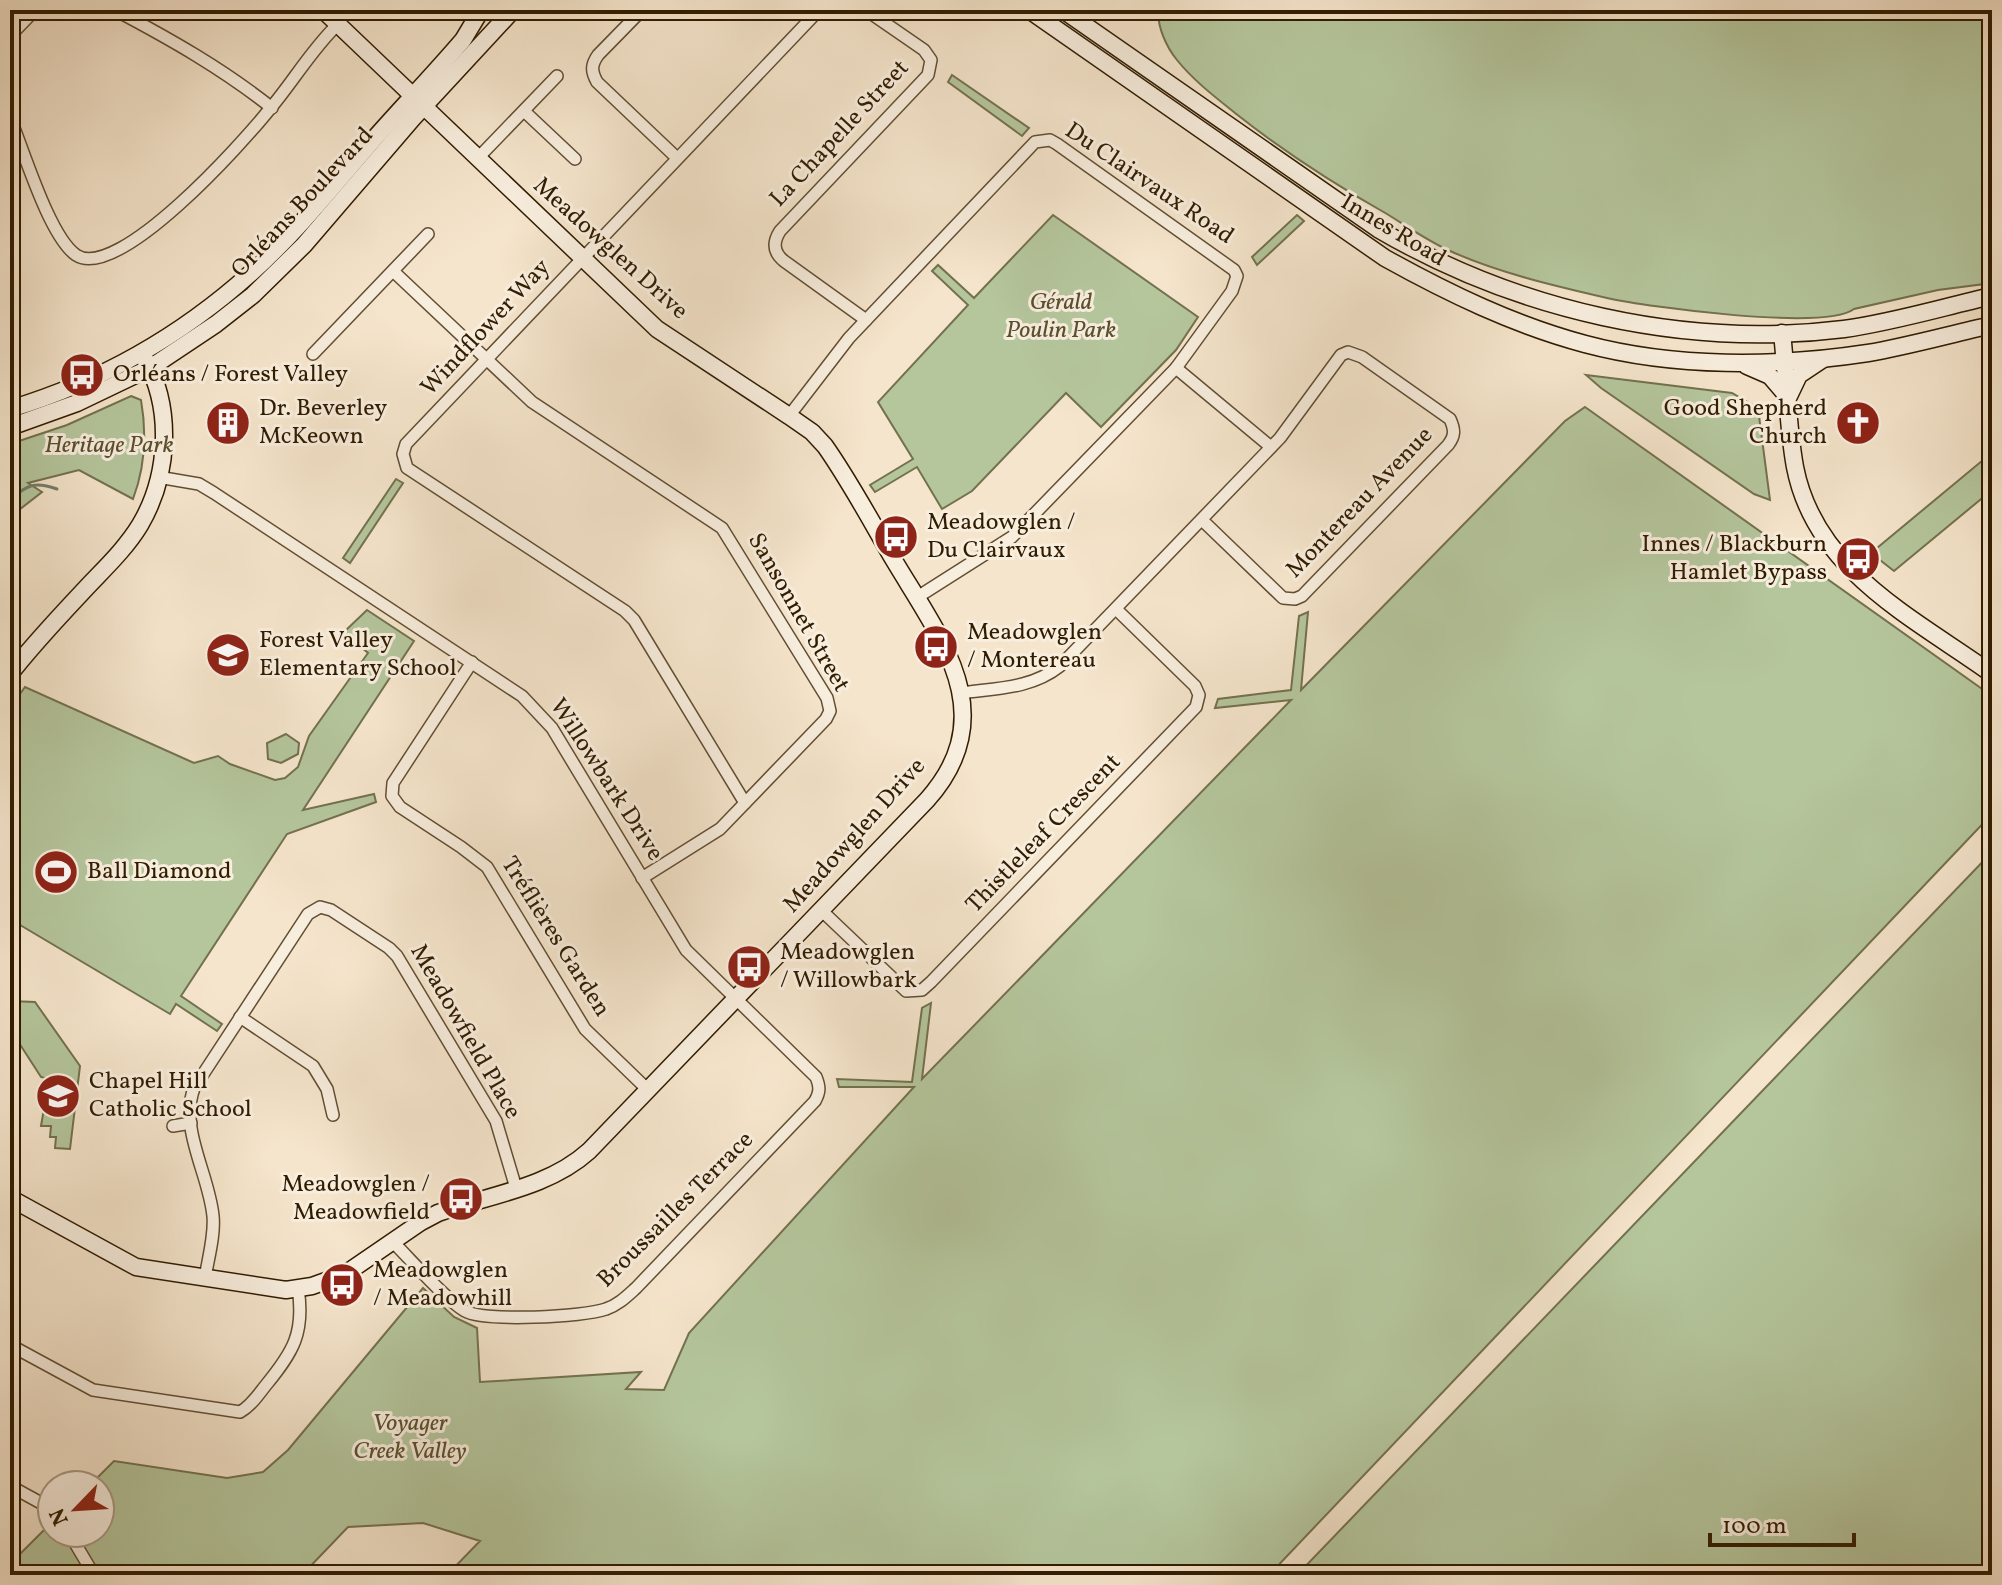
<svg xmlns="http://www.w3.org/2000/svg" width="2002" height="1585" font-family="Vollkorn,serif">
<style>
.green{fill:#b5c69d;stroke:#73714e;stroke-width:2}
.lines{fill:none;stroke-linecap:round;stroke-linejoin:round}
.stream{stroke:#717e6d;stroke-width:3}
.street-casing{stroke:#624e33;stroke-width:14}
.secondary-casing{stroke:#311c00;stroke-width:19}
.street{stroke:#f8eede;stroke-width:11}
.secondary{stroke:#f8eede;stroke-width:16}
.labels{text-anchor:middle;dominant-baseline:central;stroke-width:6;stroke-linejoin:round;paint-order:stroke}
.street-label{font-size:24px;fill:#311c00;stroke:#f8eede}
.park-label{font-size:24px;font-style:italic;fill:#594f2f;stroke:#f8eede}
.poi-label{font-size:24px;fill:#311c00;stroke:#f8eede;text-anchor:start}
</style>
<rect width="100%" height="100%" fill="#f5e5cc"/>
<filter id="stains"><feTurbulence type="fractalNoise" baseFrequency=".0025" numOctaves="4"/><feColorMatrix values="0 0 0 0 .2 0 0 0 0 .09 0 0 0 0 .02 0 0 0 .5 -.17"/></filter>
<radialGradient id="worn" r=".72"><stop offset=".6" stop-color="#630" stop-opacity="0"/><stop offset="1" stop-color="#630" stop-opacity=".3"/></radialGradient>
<g class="green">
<path d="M 1159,10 L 1992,10 L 1992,283 L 1938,290 L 1854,309 C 1825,331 1647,307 1607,298 C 1555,286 1499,273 1450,251 C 1428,241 1408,227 1387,214 C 1334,184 1283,151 1235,113 C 1215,97 1193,80 1177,60 C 1167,48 1156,25 1159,10 Z"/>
<polygon points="952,75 1029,128 1022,136 948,82"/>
<polygon points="1053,215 1198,317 1176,350 1101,427 1066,393 972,491 942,509 917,467 875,492 870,485 913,459 878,402 968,305 932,271 938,265 974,298"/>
<polygon points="1297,215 1304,221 1257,265 1252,257"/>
<polygon points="1586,375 1732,393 1758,408 1770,500 1754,494 1601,388"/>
<path d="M 131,396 L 141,400 C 147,434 145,467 133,499 L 79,470 L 28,483 L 42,492 L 10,517 L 10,444 L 67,425 Z"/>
<polygon points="1585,407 1992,696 1992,814 1269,1575 447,1575 480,1541 423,1523 348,1527 302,1575 10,1575 10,1564 52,1522 52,1533 100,1533 100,1485 90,1485 114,1461 227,1478 263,1472 288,1450 423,1288 454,1317 477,1328 480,1382 641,1372 626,1389 664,1390 689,1333 914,1087 839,1087 837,1079 912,1082 922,1008 931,1003 922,1079 1291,700 1215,708 1218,699 1291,690 1299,616 1308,612 1301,690 1565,421"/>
<polygon points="1992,456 1992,490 1894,571 1871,553 1983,460"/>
<polygon points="396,479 403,483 350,563 343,558"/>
<polygon points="367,610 414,641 303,810 374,794 376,802 287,834 181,996 222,1024 217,1031 176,1004 170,1014 10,919 10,708 25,687 194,763 218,756 230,764 275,780 285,778 298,767 309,736 368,653 344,632"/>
<polygon points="286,734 299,743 298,754 281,763 268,759 267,743"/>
<polygon points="1992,852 1992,1575 1297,1575"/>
<polygon points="10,1001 35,1002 80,1066 70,1149 55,1148 56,1137 50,1137 51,1126 41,1126 49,1079 41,1077 10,1029"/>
</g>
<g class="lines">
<path class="stream" d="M 10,499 C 28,485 34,481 57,489"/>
<g class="street-casing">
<g id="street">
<path d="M 115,10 C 170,39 223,69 272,108"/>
<path d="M 642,10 L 598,55 C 591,65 591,71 597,82 L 677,158"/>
<path d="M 866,10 L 924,50 L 931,60 L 928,75 L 780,231 C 773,242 773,252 784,261 L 866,320"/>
<polyline points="10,36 35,10"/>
<polyline points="524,111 575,159"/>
<path d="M 10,118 C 24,151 49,236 76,255 C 118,283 244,141 269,110 C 293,82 311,50 338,24"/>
<polyline points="477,159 557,76"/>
<polyline points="393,271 532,402 722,528 827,698 830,711 826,719 720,829 642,878"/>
<polyline points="313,354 428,234"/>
<polyline points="1176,368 1271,447"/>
<polyline points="789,416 849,338 1035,142 1050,140 1057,144 1234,270 1237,276 1232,291 1176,368 1012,537 916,598"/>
<path d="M 158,477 L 199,484 L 214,493 L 522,696 L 552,728 L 686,950 L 816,1077 C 820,1087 820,1092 815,1101 L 636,1288 C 626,1297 618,1305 606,1309 C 584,1317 484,1322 465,1311 C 444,1298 412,1261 393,1242"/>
<polyline points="472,662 393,783 392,796 400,807 461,847 487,867 585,1029 648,1090"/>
<path d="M 961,693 C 996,688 1031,689 1060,666 L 1280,438 L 1341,355 L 1348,352 L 1362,357 L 1450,419 C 1455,430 1455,436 1448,445 L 1302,596 L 1295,599 L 1283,598 L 1202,520"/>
<polyline points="745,803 634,620 625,611 407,468 403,454 406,444 819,10"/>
<polyline points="821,910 906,991 922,990 931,982 1196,707 1199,695 1195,686 1116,609"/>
<polyline points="240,1017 313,1066 327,1089 333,1115"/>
<polyline points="173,1126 191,1123"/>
<path d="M 205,1278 C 208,1259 215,1235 213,1216 C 209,1174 179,1129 194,1088 L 308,914 L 320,907 L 331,910 L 389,948 L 397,956 L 496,1121 L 516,1188"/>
<path d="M 10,1345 L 93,1390 L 240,1412 C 251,1406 258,1395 266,1385 C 293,1352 305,1333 298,1288"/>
<polyline points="10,1486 52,1509"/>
<polyline points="69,1533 94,1575"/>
</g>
</g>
<g class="secondary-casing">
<g id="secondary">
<path d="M 1029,10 L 1385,258 C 1448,293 1514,325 1585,344 C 1675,368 1776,367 1868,353 C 1909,346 1951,334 1992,325"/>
<path d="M 1063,10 L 1378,229 C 1516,310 1684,349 1844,329 C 1894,322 1943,307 1992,296"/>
<path d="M 1782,333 C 1787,377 1787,424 1795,467 C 1815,571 1914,618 1992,674"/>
<polyline points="1747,366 1770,376 1788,397"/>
<polyline points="1789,396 1799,375 1823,359"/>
<path d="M 10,409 C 100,382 181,336 251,273 C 296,233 334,185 374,139 C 403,106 434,74 463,40 L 481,10"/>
<polyline points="10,427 77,403 150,368 216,324 253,295 304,245 413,118 513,10"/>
<path d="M 10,674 C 34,643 61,615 88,586 C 106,567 126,548 140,525 C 169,476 173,409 145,359"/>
<path d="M 10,1198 L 136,1267 L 286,1290 L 312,1286 L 345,1274 L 421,1222 L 438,1213 C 489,1195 548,1188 589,1151 L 927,800 C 1003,715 941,639 895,562 C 872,523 851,483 825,446 L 812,432 L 789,416 L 657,329 L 323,10"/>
</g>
</g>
<use href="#street" class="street"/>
<use href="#secondary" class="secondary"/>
</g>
<defs>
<g id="bus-disc" transform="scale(2.3)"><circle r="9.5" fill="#8f2418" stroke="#f8eede"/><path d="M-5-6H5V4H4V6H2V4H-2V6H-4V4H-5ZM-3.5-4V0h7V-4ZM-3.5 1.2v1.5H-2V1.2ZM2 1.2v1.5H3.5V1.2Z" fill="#fff"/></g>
<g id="building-disc" transform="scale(2.3)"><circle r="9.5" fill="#8f2418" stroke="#f8eede"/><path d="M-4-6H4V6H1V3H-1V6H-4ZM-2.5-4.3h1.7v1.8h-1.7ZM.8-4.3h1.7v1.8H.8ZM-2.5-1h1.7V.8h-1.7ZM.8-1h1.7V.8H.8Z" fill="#fff"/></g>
<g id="church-disc" transform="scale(2.3)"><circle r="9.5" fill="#8f2418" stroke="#f8eede"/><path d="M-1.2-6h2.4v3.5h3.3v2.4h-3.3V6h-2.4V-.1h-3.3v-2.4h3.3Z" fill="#fff"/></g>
<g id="school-disc" transform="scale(2.3)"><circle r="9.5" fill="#8f2418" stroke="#f8eede"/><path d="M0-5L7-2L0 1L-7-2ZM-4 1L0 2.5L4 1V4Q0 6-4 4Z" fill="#fff"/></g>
<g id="stadium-disc" transform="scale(2.3)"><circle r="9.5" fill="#8f2418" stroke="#f8eede"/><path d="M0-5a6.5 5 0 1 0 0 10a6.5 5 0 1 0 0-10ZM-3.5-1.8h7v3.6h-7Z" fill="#fff"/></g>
</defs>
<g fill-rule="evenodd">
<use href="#bus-disc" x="82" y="375"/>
<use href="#building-disc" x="228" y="423"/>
<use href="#church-disc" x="1858" y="423"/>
<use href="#bus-disc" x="896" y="537"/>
<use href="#bus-disc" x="1858" y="559"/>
<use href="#bus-disc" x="936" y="647"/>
<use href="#school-disc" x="228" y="655"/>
<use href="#stadium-disc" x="56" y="872"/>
<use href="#bus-disc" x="749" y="967"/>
<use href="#school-disc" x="58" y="1096"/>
<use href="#bus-disc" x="461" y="1199"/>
<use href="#bus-disc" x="342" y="1285"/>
</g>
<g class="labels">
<g class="street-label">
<text transform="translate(840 134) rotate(-47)">La Chapelle Street</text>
<text transform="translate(1149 184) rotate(34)">Du Clairvaux Road</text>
<text transform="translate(303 203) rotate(-47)">Orléans Boulevard</text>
<text transform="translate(1393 231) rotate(31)">Innes Road</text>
<text transform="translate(610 249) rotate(42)">Meadowglen Drive</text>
<text transform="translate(486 328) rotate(-47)">Windflower Way</text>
<text transform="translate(1360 503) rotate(-46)">Montereau Avenue</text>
<text transform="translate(798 613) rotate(60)">Sansonnet Street</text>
<text transform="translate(606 780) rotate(57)">Willowbark Drive</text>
<text transform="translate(1044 834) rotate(-46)">Thistleleaf Crescent</text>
<text transform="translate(855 836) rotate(-48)">Meadowglen Drive</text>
<text transform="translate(555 937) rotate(58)">Tréflières Garden</text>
<text transform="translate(465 1032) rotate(60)">Meadowfield Place</text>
<text transform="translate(676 1210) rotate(-45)">Broussailles Terrace</text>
</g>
<g class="park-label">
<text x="1061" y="303">Gérald<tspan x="1061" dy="28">Poulin Park</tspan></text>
<text x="109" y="446">Heritage Park</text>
<text x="410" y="1424">Voyager<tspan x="410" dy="28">Creek Valley</tspan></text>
</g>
<g class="poi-label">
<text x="113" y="375">Orléans / Forest Valley</text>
<text x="259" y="409">Dr. Beverley<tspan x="259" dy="28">McKeown</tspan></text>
<text x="1827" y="409" text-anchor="end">Good Shepherd<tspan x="1827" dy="28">Church</tspan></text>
<text x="927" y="523">Meadowglen /<tspan x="927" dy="28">Du Clairvaux</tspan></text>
<text x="1827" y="545" text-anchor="end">Innes / Blackburn<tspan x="1827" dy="28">Hamlet Bypass</tspan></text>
<text x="967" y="633">Meadowglen<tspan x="967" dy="28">/ Montereau</tspan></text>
<text x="259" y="641">Forest Valley<tspan x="259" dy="28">Elementary School</tspan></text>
<text x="87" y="872">Ball Diamond</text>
<text x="780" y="953">Meadowglen<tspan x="780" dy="28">/ Willowbark</tspan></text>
<text x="89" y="1082">Chapel Hill<tspan x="89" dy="28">Catholic School</tspan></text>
<text x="430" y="1185" text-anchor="end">Meadowglen /<tspan x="430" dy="28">Meadowfield</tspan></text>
<text x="373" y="1271">Meadowglen<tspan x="373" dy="28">/ Meadowhill</tspan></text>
</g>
</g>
<rect width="2002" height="1585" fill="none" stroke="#f5e5cc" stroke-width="40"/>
<rect x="12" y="12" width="1978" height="1561" fill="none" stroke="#311c00" stroke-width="4"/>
<rect x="20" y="20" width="1962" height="1545" fill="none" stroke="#311c00" stroke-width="2"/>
<g transform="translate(76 1509) rotate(245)"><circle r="38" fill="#f8eede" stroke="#a89a85" stroke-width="2"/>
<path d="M0-6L14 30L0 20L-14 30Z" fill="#8f2418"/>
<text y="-12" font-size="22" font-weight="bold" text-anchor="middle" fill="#311c00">N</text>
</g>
<path d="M1710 1533v12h144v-12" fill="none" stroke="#311c00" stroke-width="4"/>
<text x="1722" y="1533" font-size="24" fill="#311c00" stroke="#f8eede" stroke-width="6" paint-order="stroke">100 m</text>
<rect width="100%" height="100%" filter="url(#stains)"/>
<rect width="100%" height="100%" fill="url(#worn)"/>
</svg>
